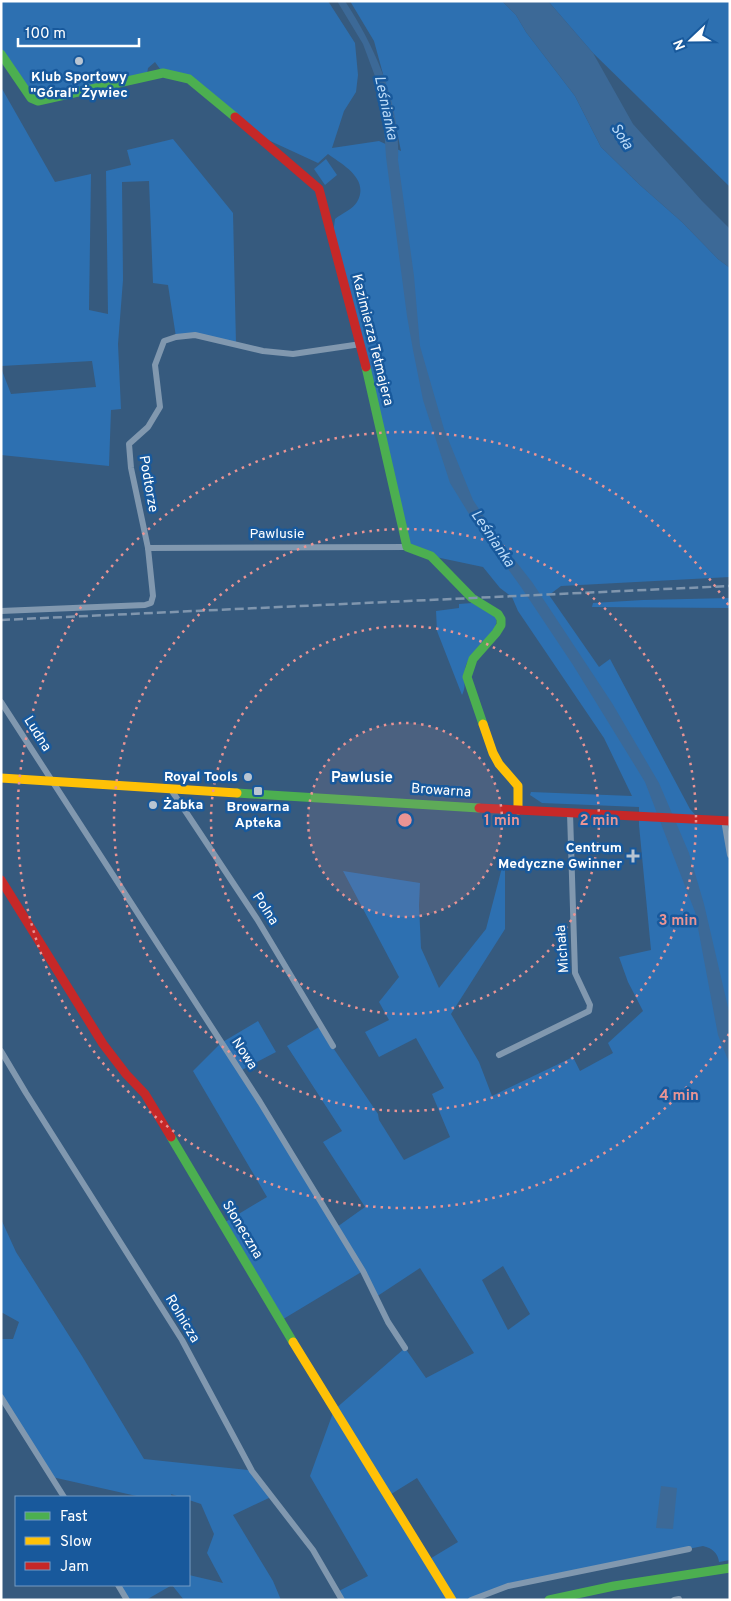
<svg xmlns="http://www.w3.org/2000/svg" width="731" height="1601" font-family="Overpass,sans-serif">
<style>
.green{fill:#2d70b1;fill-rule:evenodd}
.water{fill:#3c6997}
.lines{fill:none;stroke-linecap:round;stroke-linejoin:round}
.street{stroke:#8198af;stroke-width:6}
.fast{stroke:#4caf50;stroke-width:9}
.slow{stroke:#ffc107;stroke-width:9}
.jam{stroke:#c62828;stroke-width:9}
.rail{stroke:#8096ae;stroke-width:2.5;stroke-dasharray:9 4;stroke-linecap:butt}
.ring{fill:none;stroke:#ea9494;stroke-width:2.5;stroke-dasharray:2.5 5}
.poi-dot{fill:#b9c5d2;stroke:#18599c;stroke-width:2}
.labels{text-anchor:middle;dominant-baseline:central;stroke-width:5;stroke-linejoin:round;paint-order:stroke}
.poi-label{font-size:14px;font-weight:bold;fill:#fff;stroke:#18599c}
.street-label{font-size:14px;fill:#fff;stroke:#18599c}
.water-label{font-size:15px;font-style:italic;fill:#bcdbf8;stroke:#18599c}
.neighbourhood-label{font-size:15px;font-weight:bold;fill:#fff;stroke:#18599c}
.centre{fill:#ea9494;stroke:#18599c;stroke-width:2.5}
.ring-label{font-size:15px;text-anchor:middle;font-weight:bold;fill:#ea9494;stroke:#18599c;stroke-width:5;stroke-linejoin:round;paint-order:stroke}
</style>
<rect width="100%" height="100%" fill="#365a7e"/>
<g class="green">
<path d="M 1,1 L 328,1 L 355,43 L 358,75 L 356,92 L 344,111 L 332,148 L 379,141 L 401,151 L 392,107 L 374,41 L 350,1 L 502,1 L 516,15 L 526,32 L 575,96 L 601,147 L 640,185 L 682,222 L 718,259 L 730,268 L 730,577 L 561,586 L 549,595 L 599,667 L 610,659 L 690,809 L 699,819 L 724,820 L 730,855 L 730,1560 L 719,1562 C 718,1553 712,1548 703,1546 L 548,1577 L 471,1600 L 342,1600 L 337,1592 L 368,1576 L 310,1476 L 334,1410 L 405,1348 L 426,1378 L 474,1353 L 420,1268 L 376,1297 L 363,1271 L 280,1321 L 222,1224 L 267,1197 L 193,1071 L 221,1043 L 258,1021 L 276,1052 L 240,1071 L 337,1227 L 365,1207 L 323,1142 L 342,1131 L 287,1046 L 319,1027 L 378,1114 L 379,1120 L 404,1160 L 450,1137 L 432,1094 L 444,1088 L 416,1038 L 379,1057 L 365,1032 L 389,1020 L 379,1002 L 399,977 L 343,871 L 420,883 L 419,906 L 421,948 L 439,988 L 486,929 L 505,856 L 505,929 L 451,1014 L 479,1062 L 492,1096 L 573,1057 L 580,1071 L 613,1053 L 608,1043 L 643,1011 L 628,982 L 619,957 L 651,950 L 639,825 L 639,807 L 542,803 L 530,795 L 531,792 L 632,796 L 604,738 L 518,611 L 512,597 L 500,588 L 483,567 L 431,556 L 407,547 L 332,241 L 335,219 C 341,214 353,209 357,202 C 370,179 343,165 328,154 L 318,163 L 253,133 L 189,79 L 163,73 L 155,62 L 148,68 L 147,74 L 38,99 L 33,97 L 1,49 ZM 503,1266 L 530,1314 L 508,1330 L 482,1280 ZM 417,1478 L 458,1542 L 428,1560 L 388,1496 Z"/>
<polygon points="548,1 730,1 730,187 593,53"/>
<polygon points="1,87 55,182 91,174 89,310 108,314 106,171 131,165 127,150 173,139 233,213 236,344 195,335 176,337 168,285 153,283 149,181 122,182 123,280 118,344 121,409 111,410 109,466 1,455 1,368 11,394 96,387 92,361 1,366"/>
<polygon points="326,159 337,175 325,185 314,169"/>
<polygon points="730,598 730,608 592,607 593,603 643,600"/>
<path d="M 472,603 L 496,616 C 500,633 476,648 468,661 C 461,672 468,685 462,695 L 437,631 L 436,611 L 459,608 L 459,604 Z"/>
<polygon points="1,1219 16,1252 82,1356 144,1459 248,1470 271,1497 233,1515 273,1581 281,1600 184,1600 172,1585 189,1585 189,1575 223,1583 207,1553 214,1534 201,1504 189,1500 189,1497 180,1497 171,1494 172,1497 141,1497 52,1477 1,1397 1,1339 13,1339 19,1322 1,1312"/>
<polygon points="118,1585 172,1585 146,1600 127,1600"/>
</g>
<g class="water">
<path d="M 337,1 L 345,1 C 375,47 401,104 398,160 L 414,276 L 420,346 L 444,429 L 473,500 L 502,544 L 532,582 L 612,703 L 659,783 L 689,853 L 704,904 L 730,1016 L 730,1065 L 718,1035 L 695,912 L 645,782 L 573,665 L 521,587 L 474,522 L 450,483 L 423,400 L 413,350 L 407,316 L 386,157 L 383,110 L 376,79 L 363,44 Z"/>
<polygon points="502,1 548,1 593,53 633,124 702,201 730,229 730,268 718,259 682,222 640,185 601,147 575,96 526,32 516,15"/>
<polygon points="661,1486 677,1488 673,1529 656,1528"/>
</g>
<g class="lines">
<g class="street">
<polyline points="148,548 407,547"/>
<polyline points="1,611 145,605 151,603 153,596 148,548 131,468 129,444 148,427 160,407 155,365 164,341 176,337 195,335 263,351 293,354 361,344"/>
<polyline points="1,702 260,1102 363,1271 388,1322 405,1348"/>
<polyline points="170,788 257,919 333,1046"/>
<polyline points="724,820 730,855"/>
<polyline points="1,1051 26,1093 182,1340 252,1471 313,1550 342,1600"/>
<polyline points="499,1055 589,1011 590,1005 575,973 570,813"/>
<polyline points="1,1397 64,1497"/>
<polyline points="118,1585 127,1600"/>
<polyline points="471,1600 508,1586 689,1549"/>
<polyline points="674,1600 679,1599"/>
</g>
<g class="fast">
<polyline points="1,54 31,98 38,101 163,73 189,79 235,117"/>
<polyline points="366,367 407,547 431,556 472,598 498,614 501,619 501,625 496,633 473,659 467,677 483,724"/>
<polyline points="237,793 479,808"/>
<polyline points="171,1137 293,1342"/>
<polyline points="549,1600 614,1586 730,1568"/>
</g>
<g class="slow">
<polyline points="483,724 493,753 499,764 518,786 518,810"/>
<polyline points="1,778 237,793"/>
<polyline points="293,1342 452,1600"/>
</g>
<g class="jam">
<polyline points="235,117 319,189 366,367"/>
<polyline points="479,808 730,821"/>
<polyline points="1,880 103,1044 126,1074 145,1094 171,1137"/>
</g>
<polyline class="rail" points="1,620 730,586"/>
</g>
<circle cx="405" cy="820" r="97" fill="#ea9494" fill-opacity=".12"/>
<g class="ring">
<circle cx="405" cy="820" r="97"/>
<circle cx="405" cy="820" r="194"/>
<circle cx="405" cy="820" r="291"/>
<path d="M729 1034A388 388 0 1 1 729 606"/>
</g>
<g class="poi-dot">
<circle cx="79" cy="61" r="5"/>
<circle cx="248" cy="777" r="5"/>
<rect x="253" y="786" width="10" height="10" rx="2.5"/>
<circle cx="153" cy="805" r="5"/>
<path d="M630.5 848.5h5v5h5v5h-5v5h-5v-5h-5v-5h5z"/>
</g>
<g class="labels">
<g class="poi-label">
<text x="79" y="77">Klub Sportowy<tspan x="79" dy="16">"Góral" Żywiec</tspan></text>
<text x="238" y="777" text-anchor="end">Royal Tools</text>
<text x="163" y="805" text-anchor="start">Żabka</text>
<text x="258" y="807">Browarna<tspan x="258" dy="16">Apteka</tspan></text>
<text x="622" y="848" text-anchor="end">Centrum<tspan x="622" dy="16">Medyczne Gwinner</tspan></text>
</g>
<g class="street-label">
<text transform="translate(372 340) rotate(76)">Kazimierza Tetmajera</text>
<text transform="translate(148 484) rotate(80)">Podtorze</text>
<text x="277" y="534">Pawlusie</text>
<text transform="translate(37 734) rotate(58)">Ludna</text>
<text transform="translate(441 791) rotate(4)">Browarna</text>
<text transform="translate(265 909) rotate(57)">Polna</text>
<text transform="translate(563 949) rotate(-94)">Michała</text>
<text transform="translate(244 1054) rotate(57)">Nowa</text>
<text transform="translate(242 1230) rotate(59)">Słoneczna</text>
<text transform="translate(182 1319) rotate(59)">Rolnicza</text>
</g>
<g class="water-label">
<text transform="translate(385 108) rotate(78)">Leśnianka</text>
<text transform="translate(621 137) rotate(57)">Soła</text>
<text transform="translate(492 539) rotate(56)">Leśnianka</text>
</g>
<g class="neighbourhood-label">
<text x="362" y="778">Pawlusie</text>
</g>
</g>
<circle cx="405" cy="820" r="8" class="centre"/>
<g class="ring-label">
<text x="502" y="825">1 min</text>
<text x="599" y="825">2 min</text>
<text x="678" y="925">3 min</text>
<text x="679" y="1100">4 min</text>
</g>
<rect width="731" height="1601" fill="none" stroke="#ffffff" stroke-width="5"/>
<rect x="15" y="1496" width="175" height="90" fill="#18599c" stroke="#749bc4"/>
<rect x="25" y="1512" width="25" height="8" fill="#4caf50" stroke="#749bc4"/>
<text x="60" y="1521" font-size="15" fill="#ffffff">Fast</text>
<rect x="25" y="1537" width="25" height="8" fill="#ffc107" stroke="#749bc4"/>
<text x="60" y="1546" font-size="15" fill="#ffffff">Slow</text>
<rect x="25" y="1562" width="25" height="8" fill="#c62828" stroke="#749bc4"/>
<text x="60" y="1571" font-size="15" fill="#ffffff">Jam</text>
<g transform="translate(691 40) rotate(248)" stroke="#18599c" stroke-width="4" paint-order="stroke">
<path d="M0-4L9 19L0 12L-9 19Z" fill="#ffffff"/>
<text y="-8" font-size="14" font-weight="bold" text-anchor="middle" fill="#ffffff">N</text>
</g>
<path d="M18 38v8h121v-8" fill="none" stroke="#ffffff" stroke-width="2.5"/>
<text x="25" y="38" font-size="15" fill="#ffffff" stroke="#18599c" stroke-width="4" paint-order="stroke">100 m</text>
</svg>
